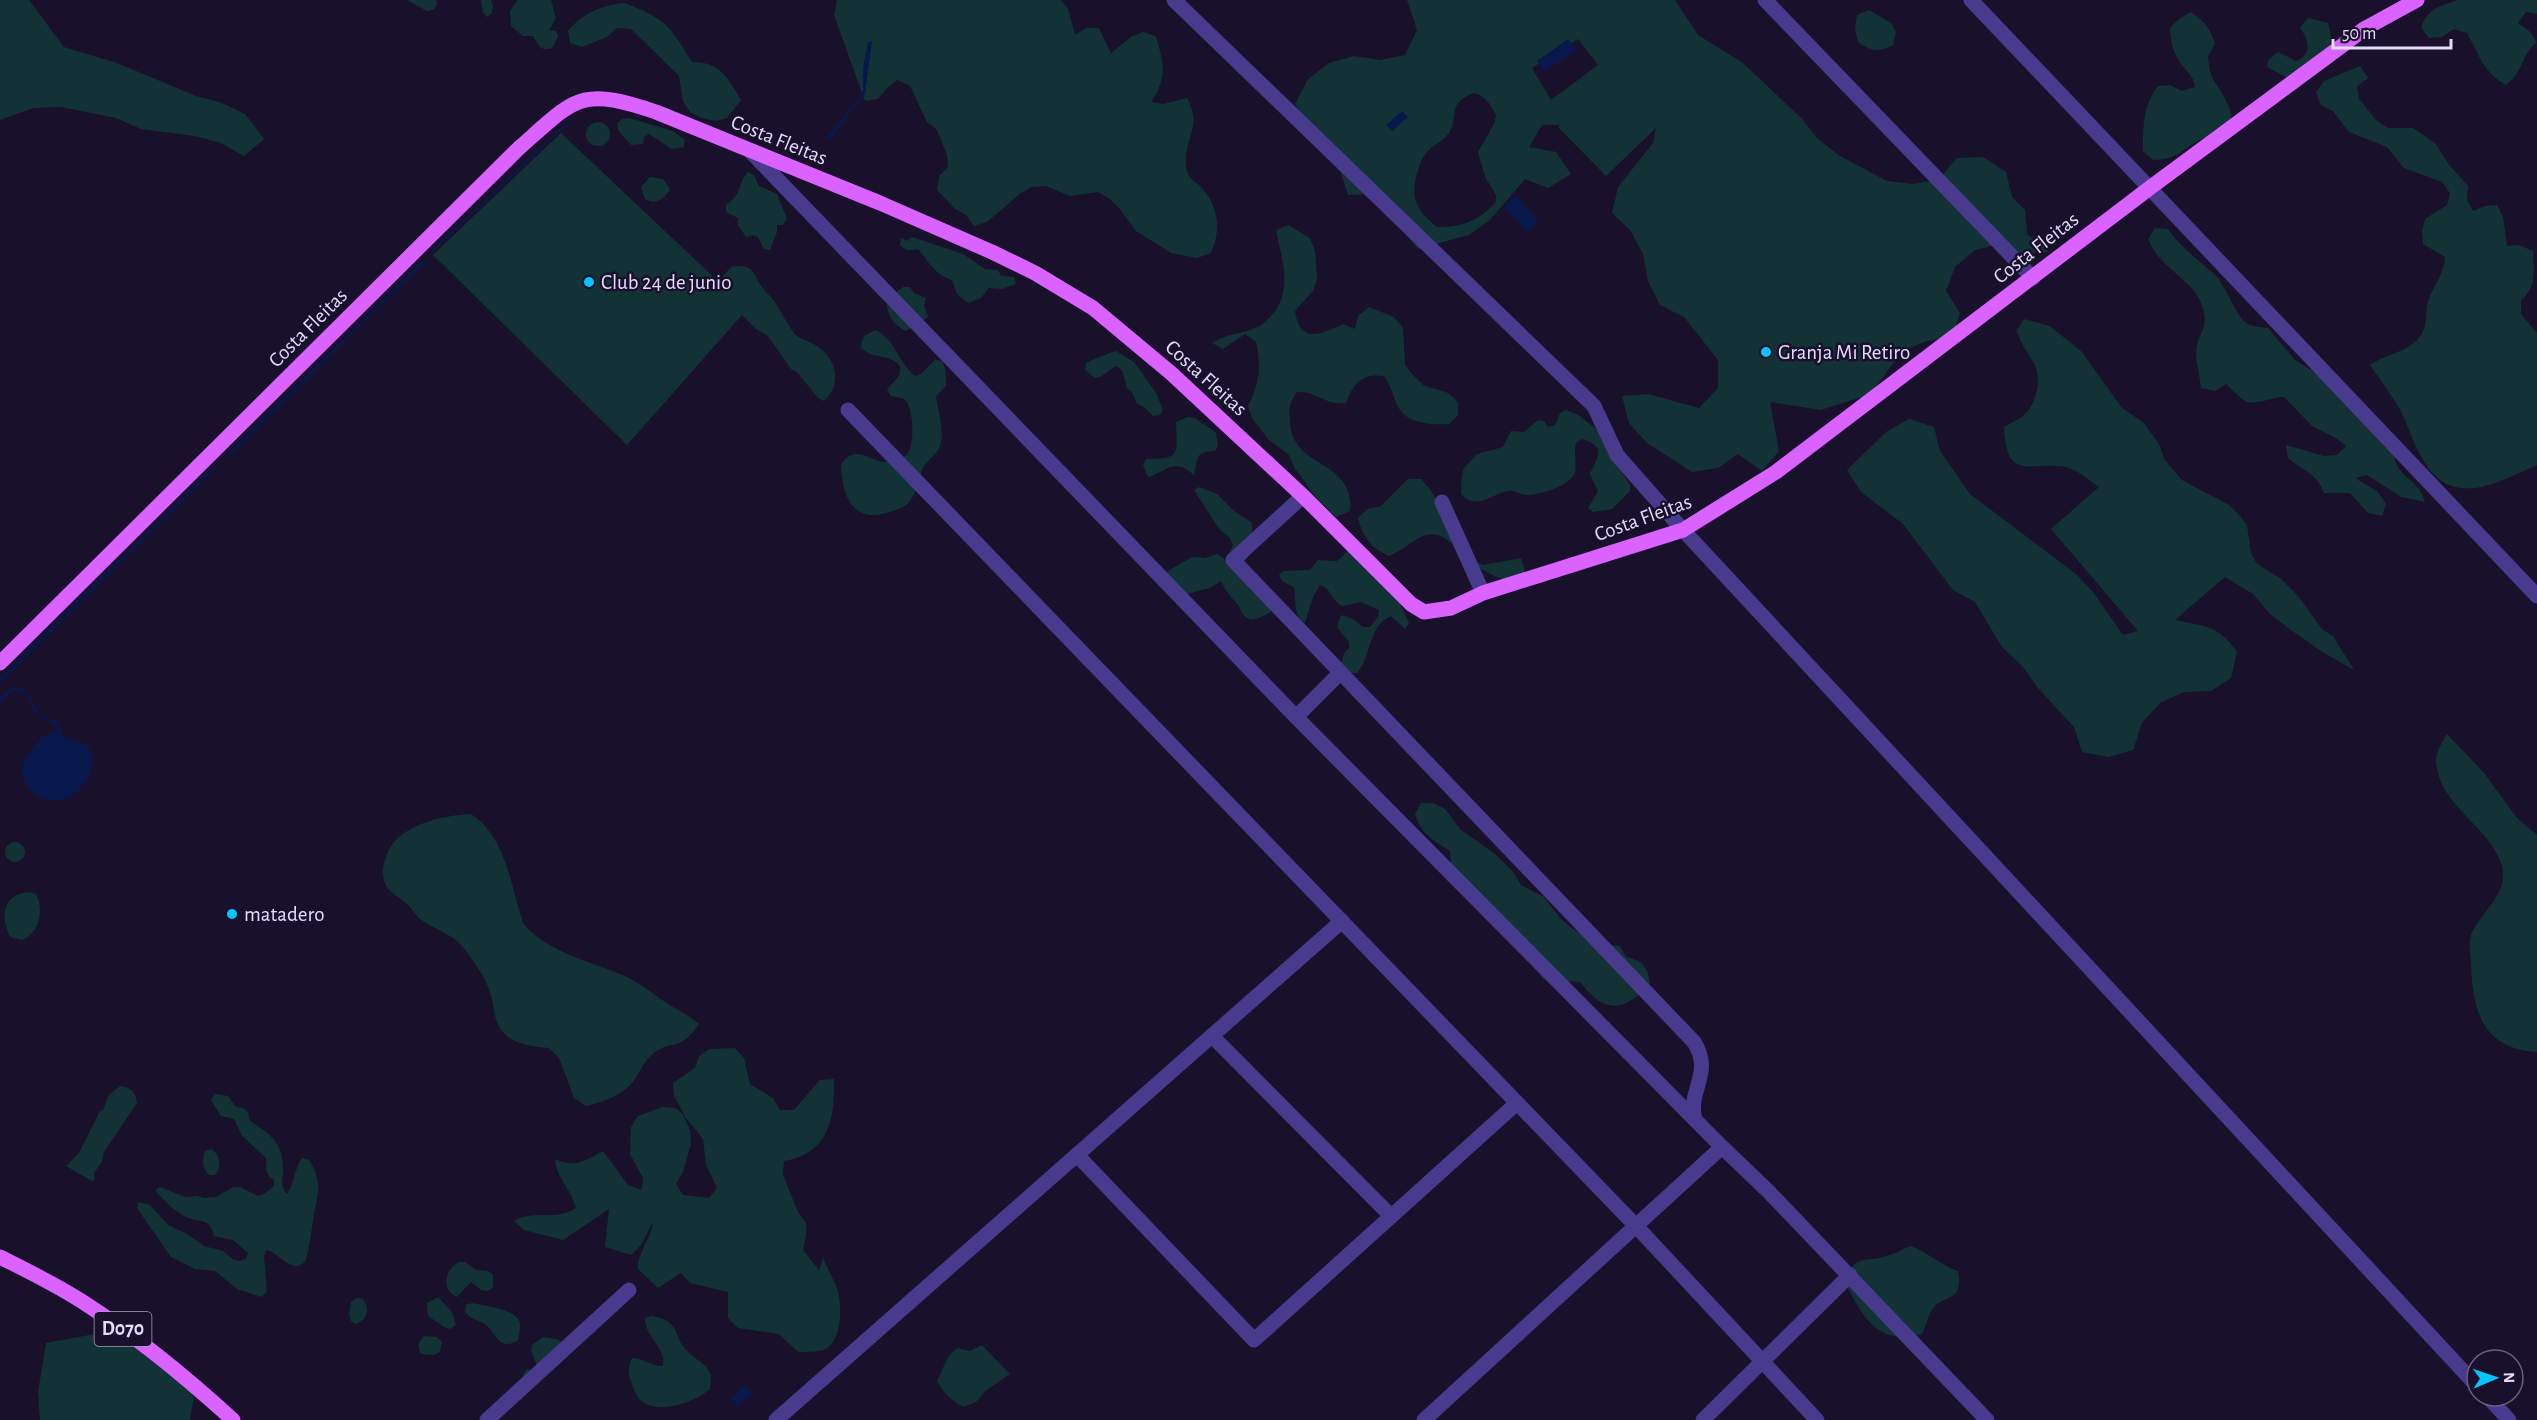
<svg xmlns="http://www.w3.org/2000/svg" width="2537" height="1420" font-family="'Alegreya Sans',sans-serif">
<style>
.green{fill:#133236;fill-rule:evenodd}
.water{fill:#09184c}
.lines{fill:none;stroke-linecap:round;stroke-linejoin:round}
.minor{stroke:#483a8c;stroke-width:15}
.major{stroke:#da62ff;stroke-width:15}
.poi-dot{fill:#07c4ff;stroke:#19102c;stroke-width:2}
.labels{text-anchor:middle;dominant-baseline:central;stroke-width:5;stroke-linejoin:round;paint-order:stroke}
.shield{fill:#19102c;stroke:#a79ec0;stroke-width:1.5}
.shield-label{font-size:20px;font-weight:bold;fill:#e4dbff}
.street-label{font-size:21px;fill:#e4dbff;stroke:#19102c}
.poi-label{font-size:21px;fill:#e4dbff;stroke:#19102c;text-anchor:start}
</style>
<rect width="100%" height="100%" fill="#19102c"/>
<g class="green">
<polygon points="0,0 29,0 64,47 117,63 196,96 222,103 245,114 264,139 244,156 221,143 195,136 141,129 116,118 61,107 33,108 0,120"/>
<polygon points="407,0 436,0 437,5 433,10 427,11"/>
<polygon points="481,0 491,0 493,6 492,13 487,17 483,12"/>
<path d="M 518,0 L 551,0 L 556,18 L 549,30 L 556,31 L 558,37 L 552,48 C 541,52 538,45 533,36 L 523,36 L 511,26 L 510,11 Z"/>
<path d="M 837,0 L 1061,0 L 1068,9 L 1075,35 L 1086,28 L 1099,28 L 1111,53 L 1131,37 L 1143,32 L 1156,36 C 1164,65 1168,76 1151,102 L 1163,104 L 1187,98 C 1203,127 1183,140 1186,166 C 1187,178 1195,181 1202,188 C 1219,207 1221,231 1211,253 L 1197,258 L 1171,253 L 1136,231 L 1119,208 L 1110,199 L 1098,192 L 1070,196 L 1046,186 L 1032,187 L 1021,193 L 987,222 L 974,226 L 966,215 L 955,209 L 937,190 L 939,176 L 948,167 L 947,155 L 937,130 L 927,122 L 910,86 L 897,80 L 887,88 L 878,99 L 865,101 L 834,15 Z"/>
<path d="M 1407,0 L 1675,0 L 1698,35 L 1743,63 L 1802,119 L 1818,139 L 1840,156 L 1887,181 L 1913,184 L 1938,180 L 1957,158 L 1983,157 L 2006,172 L 2012,197 L 2025,210 L 2027,234 L 2050,252 L 2024,254 L 2000,244 L 1975,250 L 1955,267 L 1946,291 L 1960,313 L 1953,337 L 1927,341 L 1902,351 L 1871,394 L 1821,410 L 1770,402 L 1779,451 L 1762,471 L 1738,454 L 1718,468 L 1692,472 L 1647,443 L 1629,423 L 1622,396 L 1648,394 L 1699,408 L 1718,388 L 1718,360 L 1684,317 L 1660,305 L 1648,281 L 1643,254 L 1630,230 L 1612,213 L 1618,187 L 1653,143 L 1656,128 L 1606,176 L 1558,127 L 1560,125 L 1542,125 L 1529,147 L 1556,152 L 1571,174 L 1548,188 L 1525,179 L 1490,220 L 1469,235 L 1418,249 L 1401,229 L 1396,204 L 1373,194 L 1348,195 L 1331,142 L 1307,128 L 1295,104 L 1308,79 L 1329,63 L 1354,56 L 1380,60 L 1405,55 L 1417,30 ZM 1578,39 L 1598,65 L 1551,100 L 1532,68 ZM 1473,93 C 1484,94 1491,105 1496,115 L 1495,122 L 1478,152 L 1485,177 L 1496,195 L 1496,202 C 1480,220 1461,228 1437,227 C 1430,222 1419,211 1416,202 C 1411,190 1418,163 1426,153 C 1433,145 1442,142 1448,134 C 1460,118 1445,105 1473,93 Z"/>
<path d="M 2458,0 L 2537,0 L 2537,14 L 2526,12 L 2518,23 L 2529,31 L 2537,42 C 2519,57 2525,71 2506,85 C 2482,71 2480,56 2467,33 L 2454,29 L 2442,37 L 2429,38 L 2421,28 C 2427,9 2440,6 2458,0 Z"/>
<path d="M 625,3 C 666,19 670,26 692,62 C 720,62 728,78 741,100 L 727,118 L 715,121 L 702,118 L 690,112 L 683,101 L 679,76 L 631,29 L 617,28 L 607,37 L 582,47 L 570,43 L 568,31 C 581,14 604,4 625,3 Z"/>
<path d="M 1869,10 L 1891,23 L 1896,32 L 1893,45 C 1878,53 1871,51 1858,42 L 1855,29 L 1857,15 Z"/>
<path d="M 2191,12 C 2204,21 2211,29 2215,44 L 2208,56 C 2209,63 2209,72 2213,79 C 2222,95 2246,121 2218,135 C 2214,137 2208,136 2204,138 C 2182,147 2182,159 2153,160 L 2143,151 C 2143,127 2143,105 2158,86 L 2170,85 L 2182,91 L 2195,87 C 2193,76 2190,75 2183,66 C 2174,56 2170,41 2170,28 L 2179,19 Z"/>
<path d="M 2308,18 L 2328,23 L 2331,36 L 2329,55 L 2290,79 L 2267,67 L 2268,60 L 2278,52 L 2296,61 C 2313,54 2309,40 2300,28 Z"/>
<path d="M 2360,66 L 2368,78 L 2357,86 L 2359,99 L 2376,120 L 2388,128 L 2413,128 L 2435,143 L 2450,166 L 2468,186 L 2467,200 L 2473,211 L 2485,206 L 2497,205 L 2503,217 L 2507,246 L 2519,245 L 2533,251 C 2534,273 2537,285 2521,301 L 2521,314 L 2537,333 L 2537,465 C 2515,474 2487,491 2462,488 C 2423,485 2414,435 2399,408 C 2390,393 2380,379 2370,365 C 2384,355 2406,352 2416,341 C 2430,327 2424,314 2428,301 C 2434,285 2444,274 2445,257 L 2423,244 L 2422,232 L 2425,219 L 2447,205 L 2450,193 L 2442,182 L 2404,168 L 2387,147 L 2349,132 L 2333,111 L 2321,105 L 2316,92 L 2324,81 Z"/>
<polygon points="629,118 673,131 685,140 684,147 672,149 649,134 644,137 643,144 631,145 618,130 617,123 622,119"/>
<circle cx="598" cy="134" r="12"/>
<path d="M 561,133 L 723,286 L 723,276 L 731,267 C 737,266 743,265 749,268 C 755,272 756,278 759,283 C 764,291 772,297 777,305 C 782,314 787,323 793,332 C 798,339 810,341 817,346 C 837,359 842,385 824,401 L 818,398 L 797,372 L 791,369 L 768,336 L 756,329 L 742,315 L 627,445 L 433,255 Z"/>
<path d="M 748,172 L 754,175 L 759,186 L 777,194 L 787,219 L 783,225 L 777,225 L 777,232 L 770,250 L 764,249 L 758,237 L 752,235 L 746,237 L 738,225 L 738,218 L 726,212 L 726,205 C 744,193 736,185 748,172 Z"/>
<path d="M 650,177 L 663,179 L 670,189 C 665,199 655,205 645,199 L 641,187 Z"/>
<path d="M 1288,225 L 1310,238 L 1315,251 L 1317,279 L 1313,291 L 1295,311 C 1300,344 1320,335 1343,324 L 1355,329 L 1358,316 L 1369,307 L 1394,317 L 1403,328 L 1405,365 L 1413,375 L 1423,385 L 1448,393 L 1458,402 L 1458,415 L 1449,424 C 1434,425 1410,424 1400,410 C 1393,400 1393,388 1384,376 C 1363,373 1353,383 1346,403 C 1325,406 1318,391 1297,392 C 1289,403 1289,409 1290,422 C 1292,470 1355,458 1350,511 L 1336,517 L 1317,499 L 1294,467 L 1289,455 L 1268,439 L 1252,418 L 1248,405 C 1260,385 1261,364 1256,342 L 1245,334 L 1223,349 L 1212,343 C 1227,333 1244,334 1260,326 C 1263,324 1267,320 1270,317 C 1294,292 1282,260 1276,230 Z"/>
<path d="M 2155,228 L 2168,229 C 2179,246 2200,261 2215,275 C 2226,286 2236,315 2245,322 C 2252,327 2260,327 2268,328 L 2295,360 L 2329,381 L 2393,446 C 2393,480 2417,474 2425,502 L 2401,497 L 2367,475 L 2355,478 L 2378,492 L 2386,504 L 2382,516 L 2368,513 L 2350,493 L 2324,493 C 2317,473 2303,471 2288,458 L 2286,445 L 2324,456 L 2337,455 L 2346,446 L 2336,438 L 2312,426 L 2284,397 C 2272,397 2255,406 2245,401 C 2239,398 2232,389 2226,384 L 2215,391 L 2201,388 C 2200,376 2196,364 2196,352 C 2198,330 2211,329 2201,303 C 2192,279 2160,269 2148,239 Z"/>
<path d="M 912,237 L 963,254 L 985,269 L 998,270 L 1001,276 L 1014,277 L 1016,284 L 1002,289 L 989,288 L 981,298 L 968,303 L 957,294 L 952,280 C 936,276 928,261 918,249 C 910,251 906,251 900,245 L 901,238 L 907,241 Z"/>
<path d="M 903,287 L 910,287 L 914,293 L 926,298 L 924,305 L 928,317 L 906,331 C 893,325 886,314 887,300 Z"/>
<path d="M 2024,319 L 2050,326 L 2082,352 L 2122,408 L 2144,423 L 2160,446 L 2164,459 L 2182,480 L 2229,505 L 2239,515 L 2247,525 L 2251,553 L 2257,564 L 2280,578 L 2299,597 L 2322,629 L 2333,636 L 2354,670 L 2324,653 L 2291,630 L 2270,614 L 2253,594 L 2225,577 L 2175,620 C 2206,627 2217,624 2237,652 L 2231,678 L 2211,691 L 2184,692 L 2160,703 L 2142,723 L 2133,750 L 2108,757 L 2082,752 L 2074,727 L 2038,688 L 2023,667 L 2002,647 L 1975,602 L 1953,590 L 1903,524 L 1861,492 L 1847,470 L 1886,432 L 1909,419 L 1934,427 L 1940,451 L 1970,494 L 2076,574 L 2093,592 L 2123,635 L 2138,631 L 2051,529 L 2099,487 C 2090,481 2077,469 2066,467 C 2030,461 2006,483 2004,427 C 2010,423 2018,420 2024,415 C 2037,404 2042,378 2034,363 C 2027,351 2020,343 2017,330 Z"/>
<path d="M 875,330 C 895,338 899,364 915,376 L 921,374 L 935,360 L 942,361 C 946,368 946,377 946,386 L 936,396 C 938,412 945,430 940,446 C 937,455 927,460 923,468 C 918,479 918,492 909,502 C 904,508 896,510 889,512 C 853,525 842,495 841,465 C 854,443 870,461 883,462 C 888,462 900,459 905,456 C 916,450 914,405 904,399 C 901,397 894,397 891,396 L 887,390 C 890,384 896,381 899,375 C 906,359 882,357 873,355 C 869,354 864,350 860,348 L 864,336 Z"/>
<path d="M 1116,351 L 1134,362 L 1156,393 L 1163,410 L 1160,415 L 1153,416 L 1144,407 L 1137,404 L 1132,392 L 1127,388 L 1122,370 L 1117,366 C 1108,369 1105,377 1095,378 L 1085,370 L 1086,363 C 1090,361 1111,352 1116,351 Z"/>
<path d="M 1566,410 L 1578,415 L 1599,431 L 1614,462 L 1630,484 L 1630,491 L 1612,509 L 1593,512 L 1588,508 L 1598,491 L 1590,474 C 1597,458 1608,446 1581,439 L 1576,443 C 1573,452 1578,470 1574,475 C 1566,487 1540,495 1526,495 C 1520,495 1516,490 1508,491 C 1491,494 1477,511 1461,494 L 1462,474 L 1464,468 L 1477,454 L 1503,447 L 1511,431 L 1524,432 L 1538,420 L 1544,421 L 1548,427 L 1555,425 L 1560,413 Z"/>
<path d="M 1188,417 L 1195,418 L 1216,433 L 1218,446 L 1215,451 C 1194,452 1199,457 1194,475 C 1173,457 1170,470 1148,477 L 1143,465 L 1146,459 C 1182,459 1177,454 1176,422 Z"/>
<path d="M 1408,479 L 1421,479 L 1430,489 L 1471,559 L 1483,565 L 1521,558 L 1525,571 L 1514,582 C 1502,580 1491,575 1480,568 C 1463,558 1447,529 1426,535 C 1414,539 1402,551 1389,556 C 1372,549 1362,536 1358,518 L 1368,509 L 1381,506 Z"/>
<polygon points="1199,487 1217,494 1235,512 1251,522 1253,528 1251,535 1245,538 1243,544 1249,556 1245,561 1228,557 1233,545 1230,538 1220,530 1194,490"/>
<path d="M 1351,548 L 1398,599 L 1409,623 L 1405,629 L 1391,616 C 1368,625 1372,656 1357,673 L 1350,673 L 1341,665 L 1344,653 L 1349,648 L 1349,642 L 1337,627 L 1341,615 L 1353,619 L 1363,627 L 1370,627 L 1378,617 L 1379,610 L 1361,602 L 1342,606 C 1332,601 1331,588 1320,585 L 1313,597 L 1305,623 C 1292,614 1297,601 1294,587 L 1282,581 L 1279,575 L 1284,571 L 1310,570 L 1318,560 L 1337,561 Z"/>
<path d="M 1217,554 L 1223,558 L 1272,611 C 1263,617 1250,625 1242,613 C 1240,611 1240,607 1238,605 C 1231,597 1226,592 1221,581 L 1210,588 L 1187,594 L 1163,574 L 1192,557 L 1205,558 Z"/>
<path d="M 2447,734 L 2484,773 L 2517,818 L 2537,835 L 2537,1052 C 2484,1049 2473,1013 2471,966 C 2471,957 2468,943 2471,935 C 2481,911 2509,895 2502,866 C 2490,825 2437,806 2436,759 C 2436,752 2443,741 2447,734 Z"/>
<path d="M 1421,803 L 1433,803 L 1445,809 L 1461,830 L 1494,853 L 1514,873 L 1521,885 L 1544,897 L 1561,919 L 1572,928 L 1594,943 L 1620,946 L 1626,957 C 1643,961 1648,967 1650,983 C 1625,1013 1604,1014 1580,982 L 1567,981 L 1554,984 L 1542,978 L 1536,966 L 1451,864 L 1450,851 C 1433,840 1420,833 1415,814 Z"/>
<path d="M 471,814 C 506,837 511,886 523,923 C 546,953 595,962 629,978 C 642,985 655,995 668,1004 C 679,1011 689,1015 699,1024 C 681,1052 672,1039 654,1053 C 643,1061 640,1073 632,1083 C 621,1096 602,1102 586,1106 L 574,1098 L 559,1058 L 549,1048 C 525,1046 502,1043 495,1016 C 493,1008 493,1000 490,993 C 486,977 472,959 462,946 C 451,933 433,929 420,919 C 415,915 413,909 408,905 C 403,900 396,896 390,891 C 377,877 384,854 395,841 C 413,822 447,815 471,814 Z"/>
<circle cx="15" cy="852" r="10"/>
<path d="M 30,892 L 36,894 C 44,910 40,933 22,940 L 10,937 C 0,916 2,894 30,892 Z"/>
<path d="M 735,1048 L 744,1058 L 750,1084 L 773,1098 L 780,1110 L 794,1110 L 820,1080 L 834,1079 C 835,1118 829,1154 784,1161 L 783,1175 L 798,1212 L 806,1223 L 806,1236 L 803,1250 L 819,1270 L 823,1258 C 827,1268 833,1278 837,1288 C 842,1305 843,1338 826,1349 C 819,1352 806,1352 798,1352 L 779,1334 L 738,1328 L 728,1318 L 728,1292 L 690,1283 L 681,1273 L 658,1288 L 638,1269 C 638,1251 651,1239 653,1222 L 641,1245 L 631,1255 L 605,1247 L 609,1209 L 563,1240 L 524,1230 L 514,1221 C 535,1209 555,1222 576,1208 C 571,1188 556,1178 555,1159 C 575,1168 585,1161 603,1151 L 628,1185 L 641,1190 L 643,1178 L 630,1154 L 631,1127 L 638,1116 L 663,1107 L 675,1108 L 683,1114 L 690,1130 L 691,1144 L 683,1172 L 676,1184 L 683,1195 L 709,1198 L 717,1188 L 706,1165 L 703,1139 L 686,1118 L 674,1096 L 673,1083 L 695,1068 L 699,1056 L 709,1049 Z"/>
<path d="M 120,1086 C 130,1087 136,1092 137,1103 L 104,1152 L 102,1162 L 94,1173 L 95,1179 L 92,1181 L 66,1166 L 79,1153 L 100,1111 L 103,1110 L 109,1095 Z"/>
<path d="M 215,1094 L 228,1096 L 236,1107 L 243,1108 L 248,1112 L 249,1120 C 271,1135 284,1142 283,1172 C 282,1181 281,1187 287,1194 C 295,1183 294,1169 302,1158 L 309,1160 C 324,1183 317,1196 313,1220 C 311,1234 310,1247 305,1262 C 290,1275 280,1252 266,1250 L 264,1256 L 267,1291 L 262,1297 L 237,1289 L 215,1271 L 195,1269 L 171,1257 L 137,1208 L 138,1202 L 150,1205 L 168,1225 L 187,1234 L 204,1246 L 223,1251 L 234,1260 L 240,1261 L 246,1259 L 248,1253 L 233,1240 L 214,1236 C 211,1217 198,1223 184,1216 C 174,1211 163,1199 155,1190 L 160,1187 L 185,1197 L 197,1196 L 204,1198 L 216,1197 L 233,1187 L 240,1187 L 258,1196 L 264,1194 L 274,1186 L 274,1180 C 264,1174 267,1168 266,1158 L 242,1136 L 234,1119 L 221,1116 L 211,1100 Z"/>
<path d="M 212,1149 C 220,1156 222,1166 215,1175 L 209,1175 C 202,1167 202,1160 205,1151 Z"/>
<path d="M 1910,1246 C 1928,1252 1940,1265 1958,1271 C 1964,1306 1941,1293 1931,1311 C 1927,1318 1926,1327 1922,1334 C 1876,1346 1864,1317 1844,1282 C 1855,1253 1865,1263 1887,1256 C 1895,1254 1903,1249 1910,1246 Z"/>
<path d="M 459,1262 L 465,1262 L 476,1270 L 488,1271 L 493,1275 L 493,1288 L 487,1291 L 481,1290 L 471,1282 L 457,1297 C 441,1291 444,1269 459,1262 Z"/>
<polygon points="438,1297 452,1312 456,1325 450,1329 444,1327 428,1316 427,1303"/>
<path d="M 356,1298 L 363,1299 C 370,1310 368,1319 356,1324 L 351,1321 L 349,1315 L 351,1302 Z"/>
<path d="M 472,1303 C 484,1306 519,1309 520,1324 C 520,1329 519,1335 518,1340 C 499,1353 496,1332 485,1324 C 477,1319 473,1321 465,1312 L 466,1305 Z"/>
<path d="M 651,1316 C 681,1320 673,1337 687,1351 C 696,1360 706,1363 711,1375 L 710,1389 C 694,1403 656,1416 639,1399 C 635,1394 633,1387 631,1381 C 628,1373 628,1365 632,1358 C 644,1358 651,1367 663,1366 C 667,1347 644,1337 645,1318 Z"/>
<polygon points="95,1334 145,1345 194,1395 190,1420 40,1420 38,1392 46,1343"/>
<path d="M 424,1336 L 437,1337 L 442,1342 L 440,1352 L 434,1355 L 421,1354 C 417,1346 418,1342 424,1336 Z"/>
<path d="M 543,1337 L 556,1339 L 562,1342 C 560,1363 549,1374 534,1387 L 523,1381 L 523,1374 L 527,1369 L 533,1372 L 538,1369 L 531,1351 L 532,1345 Z"/>
<path d="M 982,1345 L 1010,1374 L 985,1391 L 976,1402 L 964,1407 C 951,1400 944,1394 937,1381 L 948,1357 L 957,1348 L 970,1351 Z"/>
</g>
<g class="water">
<polygon points="1568,39 1576,50 1545,72 1537,61"/>
<polygon points="872,41 865,94 830,140 827,137 859,99 863,90 863,68 868,42"/>
<polygon points="1402,111 1408,117 1392,131 1386,125"/>
<polygon points="569,120 571,121 433,252 431,251"/>
<polygon points="1517,196 1539,222 1526,232 1504,206"/>
<polygon points="423,260 425,262 228,458 226,456"/>
<polygon points="215,465 217,467 0,683 0,678"/>
<path d="M 13,688 L 24,689 C 36,704 34,715 56,721 L 65,738 L 88,745 C 94,756 94,768 87,779 C 60,827 7,785 26,757 C 35,744 42,734 57,731 L 51,723 L 35,712 L 24,691 L 13,691 L 0,703 L 0,698 L 8,690 Z"/>
<polygon points="745,1385 752,1393 738,1406 731,1399"/>
</g>
<g class="lines">
<g class="minor">
<polyline points="1174,0 1594,406 1617,455 1683,530 2477,1386"/>
<polyline points="1765,0 2033,278"/>
<polyline points="1971,0 2537,596"/>
<polyline points="751,152 1296,717 1722,1147 1768,1191 1987,1420"/>
<polyline points="848,410 1636,1226 1817,1420"/>
<path d="M 1303,496 L 1233,560 L 1694,1042 C 1714,1074 1687,1089 1695,1120"/>
<polyline points="1442,502 1483,593"/>
<polyline points="1296,717 1340,673"/>
<polyline points="1212,1036 1391,1216"/>
<polyline points="1077,1155 1254,1340 1517,1103"/>
<polyline points="2487,1396 2509,1420"/>
<polyline points="487,1420 629,1290"/>
<polyline points="776,1420 1342,921"/>
<polyline points="1424,1420 1722,1147"/>
<polyline points="1703,1420 1850,1275"/>
</g>
<g class="major">
<path d="M 0,663 L 519,148 C 576,98 579,86 656,112 L 880,203 L 992,252 L 1035,273 L 1093,308 L 1172,374 L 1303,496 L 1411,604 L 1424,612 L 1451,608 L 1483,593 L 1683,530 L 1776,472 L 2151,187 L 2347,42 L 2364,29 L 2417,0"/>
<path d="M 0,1257 C 30,1272 61,1287 89,1306 C 140,1339 188,1379 233,1420"/>
</g>
</g>
<g class="poi-dot">
<circle cx="589" cy="282" r="6"/>
<circle cx="1766" cy="352" r="6"/>
<circle cx="232" cy="914" r="6"/>
</g>
<g class="labels">
<rect class="shield" x="94.5" y="1312" width="57" height="34" rx="4.5"/>
<g class="shield-label">
<text x="123" y="1329">D070</text>
</g>
<g class="street-label">
<text transform="translate(779 140) rotate(22)">Costa Fleitas</text>
<text transform="translate(2036 248) rotate(-38)">Costa Fleitas</text>
<text transform="translate(308 328) rotate(-45)">Costa Fleitas</text>
<text transform="translate(1206 378) rotate(42)">Costa Fleitas</text>
<text transform="translate(1643 518) rotate(-20)">Costa Fleitas</text>
</g>
<g class="poi-label">
<text x="601" y="282">Club 24 de junio</text>
<text x="1778" y="352">Granja Mi Retiro</text>
<text x="244" y="914">matadero</text>
</g>
</g>
<g transform="translate(2495 1378) rotate(88)"><circle r="28" fill="#19102c" stroke="#6a6180" stroke-width="1.5"/>
<path d="M0-4.5L10 22L0 15L-10 22Z" fill="#07c4ff"/>
<text y="-9" font-size="16" font-weight="bold" text-anchor="middle" fill="#e4dbff">N</text>
</g>
<path d="M2333 39v9h118v-9" fill="none" stroke="#e4dbff" stroke-width="3"/>
<text x="2342" y="39" font-size="18" fill="#e4dbff" stroke="#19102c" stroke-width="4.5" paint-order="stroke">50 m</text>
</svg>
